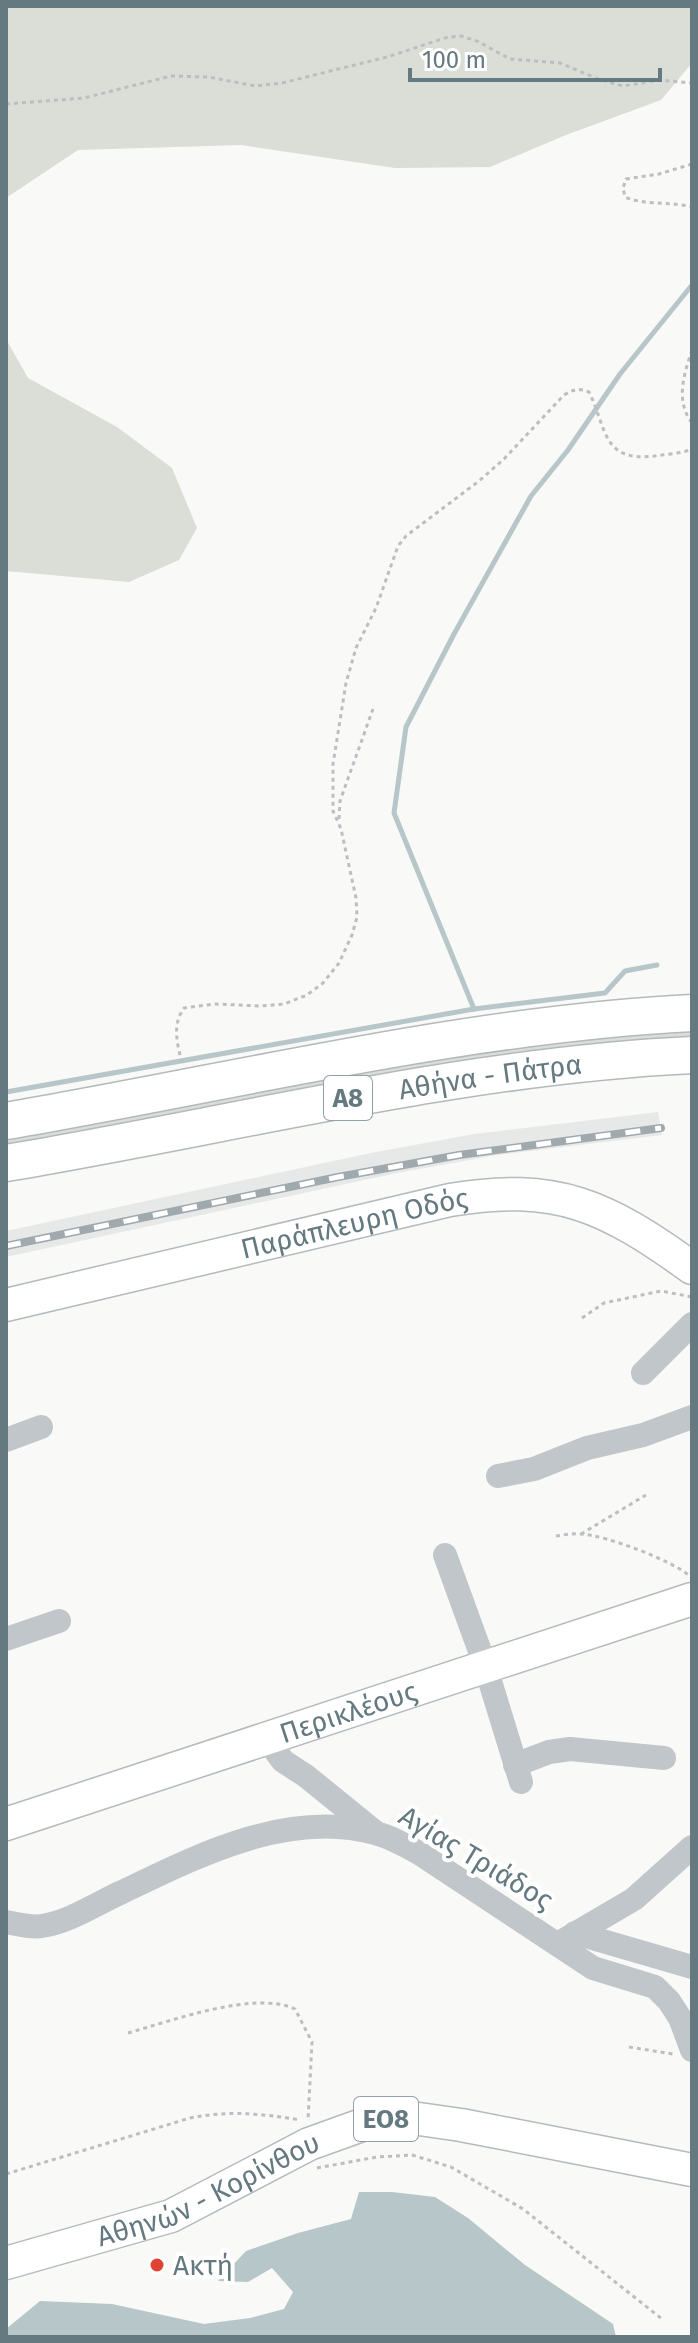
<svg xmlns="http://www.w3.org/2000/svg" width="698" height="2343" font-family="'Fira Sans',sans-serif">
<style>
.built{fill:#e7e9e8}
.green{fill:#daded6}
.water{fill:#b7c6c8}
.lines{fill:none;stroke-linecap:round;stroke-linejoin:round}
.stream{stroke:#b7c6c8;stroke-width:5}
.major-casing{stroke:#b4babd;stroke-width:35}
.highway-casing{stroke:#b4b9bc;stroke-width:39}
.path{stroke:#bbbfc1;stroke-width:3;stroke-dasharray:4 4;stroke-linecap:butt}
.minor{stroke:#c0c6c9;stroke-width:24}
.major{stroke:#fff;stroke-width:32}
.highway{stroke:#fff;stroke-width:36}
.rail-casing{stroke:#a0a9ad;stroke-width:8}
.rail{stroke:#fff;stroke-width:5;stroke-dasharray:15;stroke-linecap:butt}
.poi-dot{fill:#e04130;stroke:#fff;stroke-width:3}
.labels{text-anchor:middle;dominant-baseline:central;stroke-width:8;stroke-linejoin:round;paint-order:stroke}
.shield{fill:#fff;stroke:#93a1a7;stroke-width:2}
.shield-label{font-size:26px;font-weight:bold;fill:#657981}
.street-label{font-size:28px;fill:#657981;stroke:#fff}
.poi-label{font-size:28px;fill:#657981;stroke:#fff;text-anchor:start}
</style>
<rect width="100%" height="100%" fill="#f9f9f7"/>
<polygon class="built" points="658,1112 662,1135 498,1155 397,1173 6,1257 6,1231 371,1153 474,1134"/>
<g class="green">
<polygon points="6,6 692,6 692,63 661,100 566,135 490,167 395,168 241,145 78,150 6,198"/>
<polygon points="6,339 28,378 117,427 172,468 197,528 179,560 129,582 6,571"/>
<polygon points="692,1030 692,1039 6,1147 6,1138 331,1076 537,1043"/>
</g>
<polygon class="water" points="359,2192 392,2192 435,2197 468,2218 525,2265 613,2324 616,2337 6,2337 6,2329 40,2301 112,2304 204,2324 250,2318 284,2309 293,2292 272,2268 248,2282 218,2281 246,2251 298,2233 351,2219"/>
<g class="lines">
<g class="stream">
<polyline points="474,1009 394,813 406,727 454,634 531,496 568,450 620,374 692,285"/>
<polyline points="6,1092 474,1009 605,993 625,971 657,965"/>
</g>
<g class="major-casing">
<g id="major">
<path id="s1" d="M 6,1305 L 450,1200 C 557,1182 606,1206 692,1268"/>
<path id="s2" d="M 6,1824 L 692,1599"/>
<path id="s3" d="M 6,2263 L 171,2216 L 309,2144 L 373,2121 L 419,2119 L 461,2125 L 692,2170"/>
</g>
</g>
<g class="highway-casing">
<g id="highway">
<path d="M 6,1121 C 234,1082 460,1025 692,1013"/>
<path id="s4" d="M 6,1163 C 234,1125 460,1066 692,1055"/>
</g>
</g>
<g class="path">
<polyline points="6,104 84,98 171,76 209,77 255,86 282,83 387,57 448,37 461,36 477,41 510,59 560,63 598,79 623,86 659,80 692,83"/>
<path d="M 692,164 L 659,174 L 626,179 L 623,188 L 625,197 C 646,206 670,201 692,207"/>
<path d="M 692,350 C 684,374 675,401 692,423"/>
<polyline points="339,819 340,801 373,709"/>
<path d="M 182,1063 C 177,1043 172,1025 184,1008 L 215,1004 L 261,1006 L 284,1004 L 307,995 L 323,983 L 339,963 L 352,935 L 357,917 L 356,898 L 341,829 L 333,811 L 333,764 L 346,683 L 356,648 L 376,608 L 398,546 L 406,536 L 479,481 L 504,459 L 564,395 C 574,389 579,388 589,392 C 607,429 602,462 654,456 C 666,454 681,454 692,449"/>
<polyline points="582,1318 604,1303 661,1291 692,1297"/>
<polyline points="581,1534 646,1495"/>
<path d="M 556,1536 C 564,1535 573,1533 581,1534 C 605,1535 674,1561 691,1577"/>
<path d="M 128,2033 C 171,2021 255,1990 295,2009 L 312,2042 L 308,2121"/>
<polyline points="629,2047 673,2054"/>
<polyline points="317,2168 377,2157 412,2155 451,2167 523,2209 662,2319"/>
<path d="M 6,2174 L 190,2118 C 229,2110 263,2114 301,2120"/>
</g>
<g class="minor">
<polyline points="643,1373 692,1324"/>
<polyline points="6,1440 41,1427"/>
<polyline points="498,1476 534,1469 587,1448 643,1435 692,1417"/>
<polyline points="445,1555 485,1665 521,1782"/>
<polyline points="6,1639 59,1621"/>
<polyline points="266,1738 283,1761 306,1776 375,1832"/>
<polyline points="515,1765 549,1752 570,1749 664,1758"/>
<path d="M 6,1922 C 18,1924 30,1928 42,1926 C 69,1922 96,1904 120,1893 C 197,1856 288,1809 375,1833 C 391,1837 405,1845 419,1853 L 593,1968 L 655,1987 L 669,2001 L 680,2018 L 692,2050"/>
<polyline points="575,1933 692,1967"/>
<polyline points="559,1943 634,1899 692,1847"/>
</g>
<use href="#major" class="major"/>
<use href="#highway" class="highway"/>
<g class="rail-casing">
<polyline id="rail" points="6,1246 338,1177 459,1155 661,1128"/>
</g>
<use href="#rail" class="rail"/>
</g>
<circle class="poi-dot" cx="157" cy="2265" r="8"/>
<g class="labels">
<g class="shield">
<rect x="324" y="1076" width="48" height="44" rx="6"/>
<rect x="354" y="2097" width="64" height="44" rx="6"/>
</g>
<g class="shield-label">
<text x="348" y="1098">Α8</text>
<text x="386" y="2119">ΕΟ8</text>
</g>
<g class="street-label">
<text stroke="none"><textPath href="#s4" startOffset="492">Αθήνα - Πάτρα</textPath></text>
<text stroke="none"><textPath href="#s1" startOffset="358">Παράπλευρη Οδός</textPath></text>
<text stroke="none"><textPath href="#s2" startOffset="360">Περικλέους</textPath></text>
<text transform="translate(476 1858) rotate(31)">Αγίας Τριάδος</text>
<text stroke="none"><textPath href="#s3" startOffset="216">Αθηνών - Κορίνθου</textPath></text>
</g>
<g class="poi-label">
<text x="173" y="2265">Ακτή</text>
</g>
</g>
<rect width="698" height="2343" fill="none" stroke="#657981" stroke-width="16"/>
<path d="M410 68v12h250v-12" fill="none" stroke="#657981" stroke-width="4"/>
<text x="422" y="68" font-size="24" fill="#657981" stroke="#ffffff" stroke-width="6" paint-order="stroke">100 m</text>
</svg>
